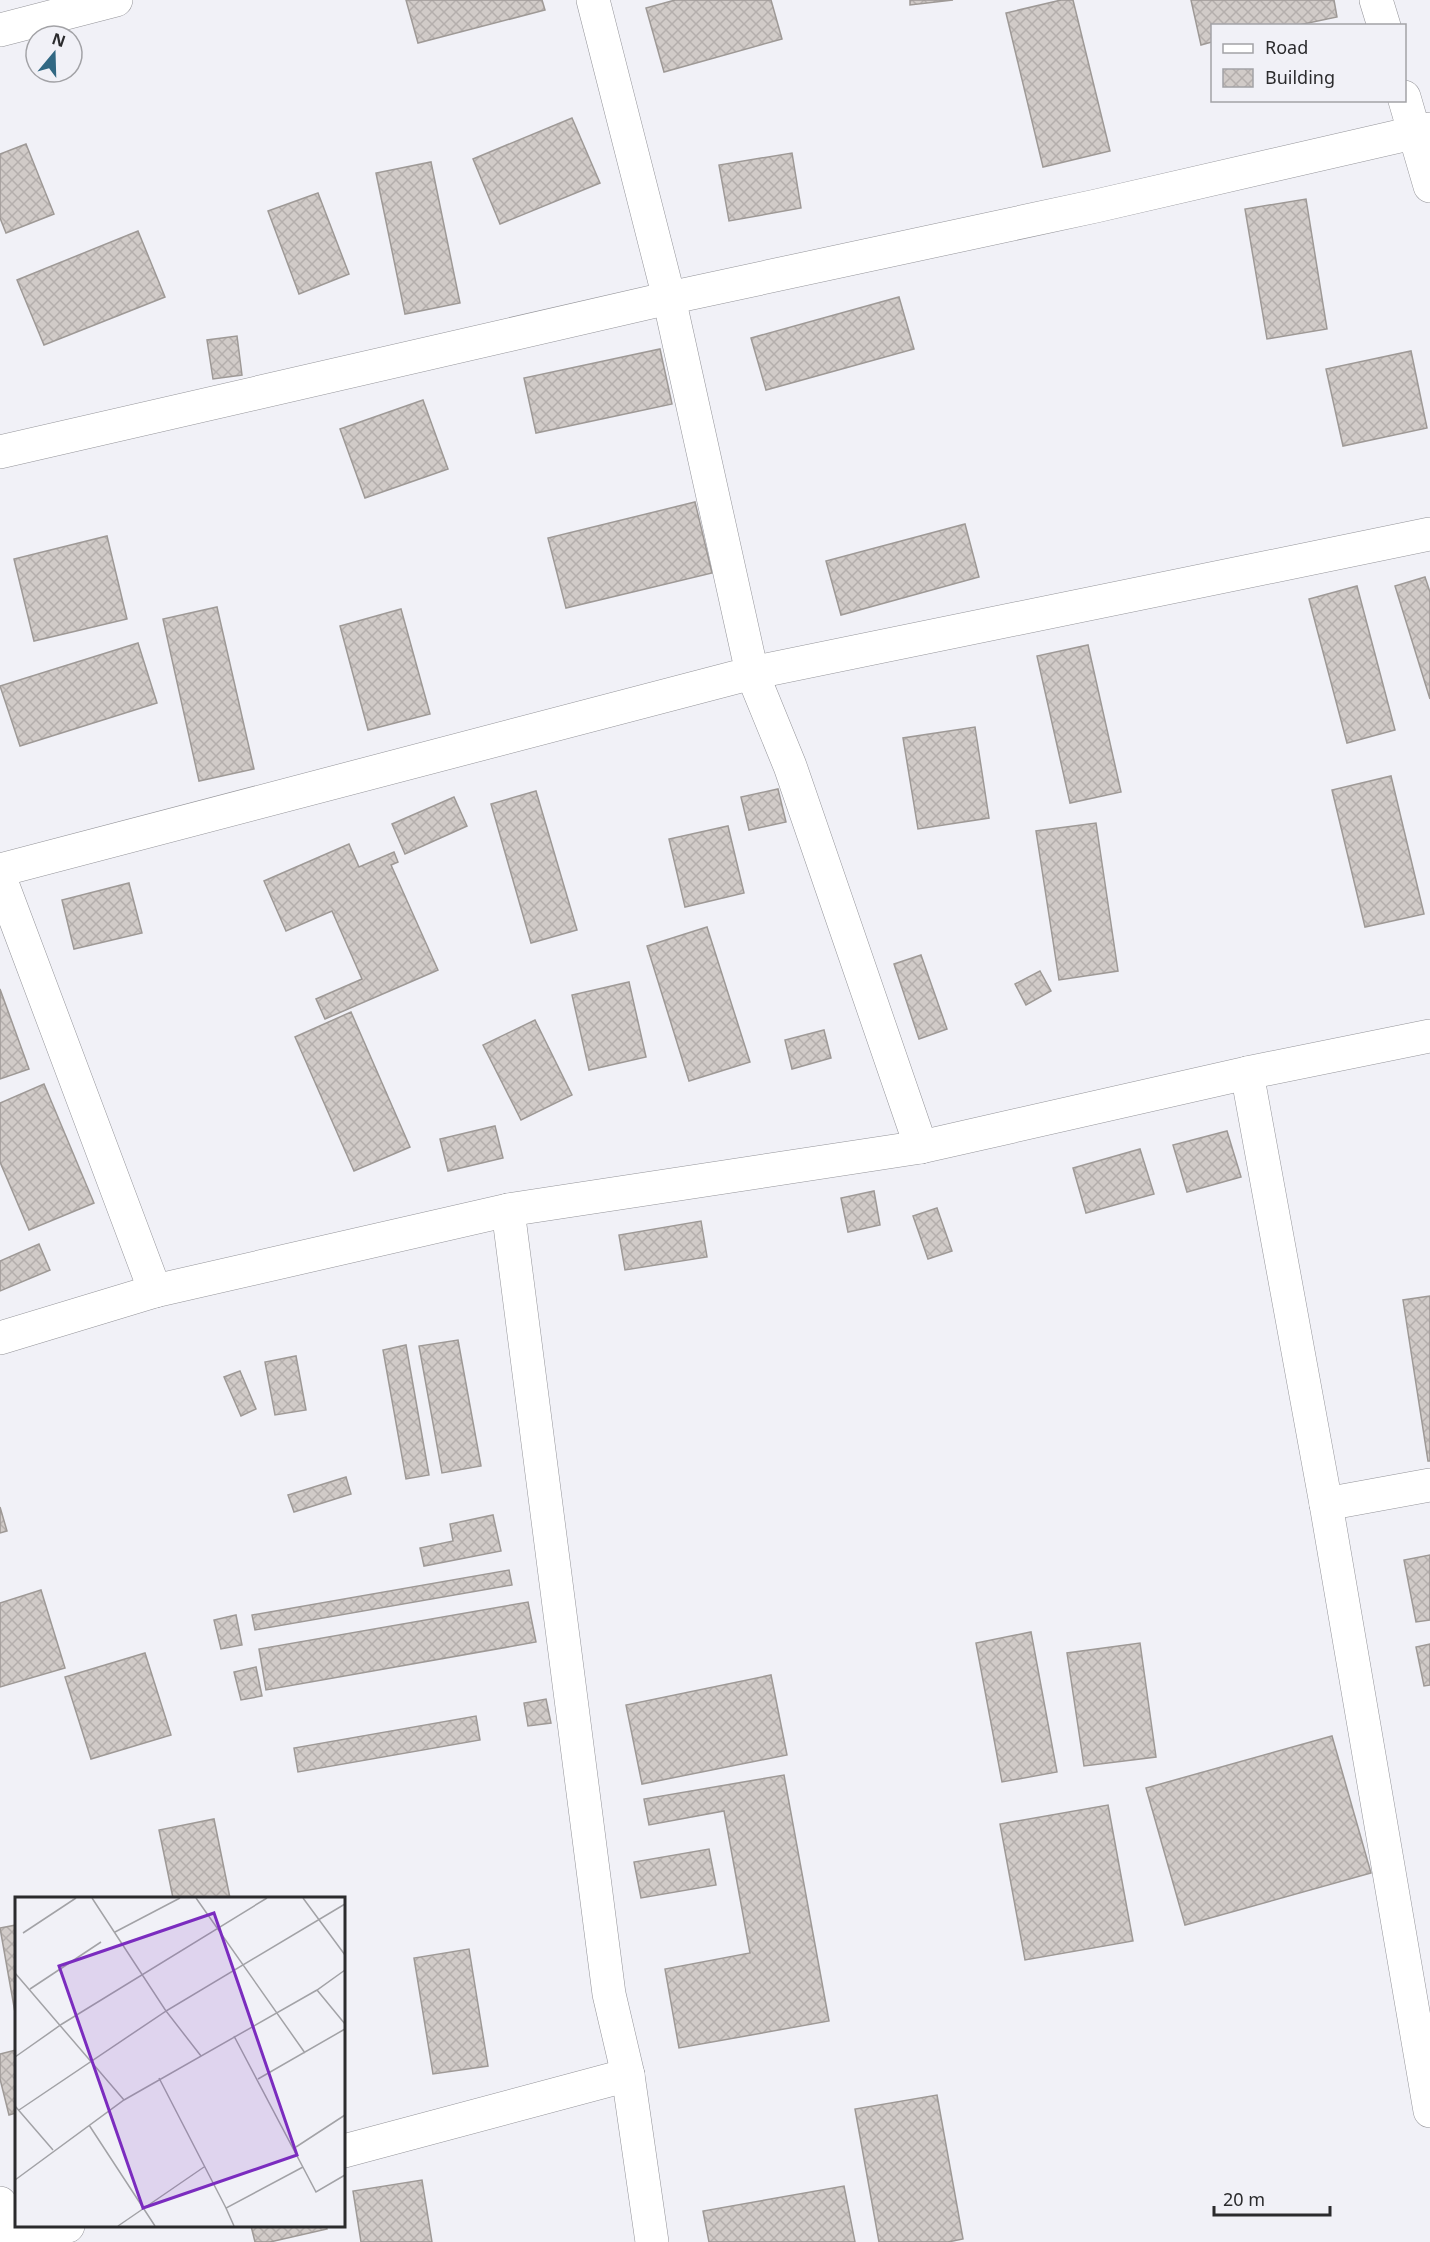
<svg xmlns="http://www.w3.org/2000/svg" width="1430" height="2242" font-family="'Noto Sans',sans-serif">
<style>
.building{fill:url(#building-cross-hatch);stroke:#9e9996;stroke-width:1.5}
.lines{fill:none;stroke-linecap:round;stroke-linejoin:round}
.minor-casing{stroke:#949499;stroke-width:34}
.minor{stroke:#fff;stroke-width:33}
.inset-road{fill:none;stroke:#a2a2a6;stroke-width:1.5}
.view{fill:#7b2cbf;fill-opacity:0.15;stroke:#7b2cbf;stroke-width:3}
.inset-edge{fill:none;stroke:#2b2b2d;stroke-width:3}
</style>
<defs>
<pattern id="building-cross-hatch" width="8" height="8" patternUnits="userSpaceOnUse" patternTransform="scale(1.5)"><rect width="8" height="8" fill="#d1cbc8"/><path d="M0 0l8 8M0 8l8-8" fill="none" stroke="#b4aeac"/></pattern>
</defs>
<rect width="100%" height="100%" fill="#f1f1f7"/>
<g class="building">
<polygon points="406,0 542,0 545,10 418,43"/>
<polygon points="675,0 771,0 782,39 664,72 646,8"/>
<polygon points="910,0 953,0 910,5"/>
<polygon points="1061,0 1073,0 1110,151 1043,167 1006,13"/>
<polygon points="1191,0 1334,0 1337,17 1294,26 1212,26 1212,42 1201,45"/>
<polygon points="572,118 600,183 500,224 473,159"/>
<polygon points="26,144 54,214 6,233 0,218 0,154"/>
<polygon points="792,153 801,208 729,221 719,165"/>
<polygon points="431,162 460,303 405,314 376,173"/>
<polygon points="318,193 349,274 299,294 268,211"/>
<polygon points="1306,199 1327,329 1267,339 1245,209"/>
<polygon points="138,231 165,297 44,345 17,280"/>
<polygon points="899,297 914,349 766,390 751,338"/>
<polygon points="237,336 242,375 213,379 207,340"/>
<polygon points="660,349 672,404 536,433 524,378"/>
<polygon points="1411,351 1427,428 1343,446 1326,369"/>
<polygon points="423,400 448,469 365,498 340,429"/>
<polygon points="695,502 712,573 566,608 548,538"/>
<polygon points="965,524 979,577 841,615 826,561"/>
<polygon points="107,536 127,619 34,641 14,559"/>
<polygon points="1425,577 1430,592 1430,699 1395,586"/>
<polygon points="1357,586 1395,730 1347,743 1309,599"/>
<polygon points="217,607 254,769 199,781 163,619"/>
<polygon points="401,609 430,714 368,730 340,626"/>
<polygon points="138,643 157,703 20,746 0,686"/>
<polygon points="1088,645 1121,792 1070,803 1037,656"/>
<polygon points="975,727 989,818 918,829 903,738"/>
<polygon points="1391,776 1424,914 1365,927 1332,790"/>
<polygon points="778,789 786,822 749,830 741,797"/>
<polygon points="536,791 577,930 531,943 491,804"/>
<polygon points="454,797 467,826 405,854 392,824"/>
<polygon points="1096,823 1118,971 1059,980 1036,831"/>
<polygon points="728,826 744,893 685,907 669,839"/>
<polygon points="349,844 359,867 394,852 398,862 391,865 438,970 325,1019 316,999 362,979 332,911 286,931 264,881"/>
<polygon points="129,883 142,933 74,949 62,900"/>
<polygon points="707,927 750,1062 689,1081 647,946"/>
<polygon points="921,955 947,1029 919,1039 894,964"/>
<polygon points="1040,971 1051,991 1026,1005 1015,984"/>
<polygon points="629,982 646,1057 589,1070 572,995"/>
<polygon points="0,989 29,1069 0,1079"/>
<polygon points="351,1012 410,1147 354,1171 295,1037"/>
<polygon points="535,1020 572,1095 521,1120 483,1045"/>
<polygon points="824,1030 831,1058 792,1069 785,1040"/>
<polygon points="44,1084 94,1203 29,1230 0,1162 0,1103"/>
<polygon points="495,1126 503,1158 448,1171 440,1139"/>
<polygon points="1227,1131 1241,1177 1187,1192 1173,1145"/>
<polygon points="1140,1149 1154,1194 1086,1213 1073,1168"/>
<polygon points="874,1191 880,1225 848,1232 841,1198"/>
<polygon points="937,1208 952,1251 928,1259 913,1216"/>
<polygon points="701,1221 707,1257 625,1270 619,1235"/>
<polygon points="39,1244 50,1270 0,1291 0,1261"/>
<polygon points="1430,1296 1430,1461 1428,1461 1403,1300"/>
<polygon points="458,1340 481,1466 442,1473 419,1346"/>
<polygon points="406,1345 429,1475 406,1479 383,1350"/>
<polygon points="296,1356 306,1410 275,1415 265,1362"/>
<polygon points="240,1371 256,1409 241,1416 224,1377"/>
<polygon points="346,1477 351,1494 294,1512 288,1495"/>
<polygon points="0,1507 7,1531 0,1533"/>
<polygon points="493,1515 501,1551 424,1566 420,1548 453,1541 450,1524"/>
<polygon points="1430,1555 1430,1620 1416,1622 1404,1560"/>
<polygon points="509,1570 512,1585 255,1630 252,1615"/>
<polygon points="41,1590 65,1668 0,1687 0,1603"/>
<polygon points="528,1602 536,1642 266,1690 259,1649"/>
<polygon points="236,1615 242,1645 221,1649 214,1620"/>
<polygon points="1031,1632 1057,1772 1002,1782 976,1643"/>
<polygon points="1140,1643 1156,1757 1084,1766 1067,1653"/>
<polygon points="1430,1644 1430,1685 1424,1686 1416,1647"/>
<polygon points="145,1653 171,1735 91,1759 65,1677"/>
<polygon points="256,1667 262,1696 241,1700 234,1672"/>
<polygon points="771,1675 787,1755 642,1784 626,1705"/>
<polygon points="546,1699 551,1723 528,1726 524,1703"/>
<polygon points="476,1716 480,1740 298,1772 294,1748"/>
<polygon points="1332,1736 1371,1873 1185,1925 1146,1788"/>
<polygon points="784,1775 829,2021 679,2048 665,1969 750,1953 724,1811 649,1825 644,1799"/>
<polygon points="1108,1805 1133,1941 1025,1960 1000,1824"/>
<polygon points="214,1819 230,1898 173,1898 159,1830"/>
<polygon points="709,1849 716,1885 641,1898 634,1862"/>
<polygon points="16,1925 16,2018 0,1928"/>
<polygon points="469,1949 488,2066 433,2074 414,1958"/>
<polygon points="16,2050 16,2113 9,2115 0,2079 0,2054"/>
<polygon points="937,2095 963,2239 948,2242 879,2242 855,2109"/>
<polygon points="422,2180 432,2242 361,2242 353,2191"/>
<polygon points="844,2186 855,2242 709,2242 703,2211"/>
<polygon points="251,2226 326,2226 327,2229 270,2242 255,2242"/>
</g>
<g class="lines">
<g class="minor-casing">
<g id="minor">
<polyline points="1376,0 1384,26"/>
<polyline points="0,30 116,0"/>
<polyline points="1404,97 1430,186"/>
<polyline points="0,452 669,298 1096,206 1430,129"/>
<polyline points="0,870 752,673 669,298 593,0"/>
<polyline points="0,878 155,1291"/>
<polyline points="1247,1073 1326,1504 1430,2111"/>
<polyline points="921,1147 790,766 752,673 1430,534"/>
<polyline points="508,1210 609,1994 628,2075 652,2242"/>
<polyline points="0,1338 155,1291 508,1210 921,1147 1247,1073 1430,1036"/>
<polyline points="1326,1504 1430,1485"/>
<polyline points="344,2151 628,2075"/>
<polyline points="0,2203 10,2242"/>
<polyline points="7,2242 68,2226"/>
</g>
</g>
<use href="#minor" class="minor"/>
</g>
<g transform="translate(15 1897)">
<rect width="330" height="330" fill="#f1f1f7"/>
<path class="inset-road" d="M 181,1 L 290,156M 288,1 L 330,58M 100,35 L 165,1M 8,36 L 61,1M 0,76 L 109,203M 15,92 L 86,45M 302,93 L 330,127M 219,139 L 301,295 L 330,278M 186,159 L 151,114 L 330,7M 0,160 L 47,127 L 252,1M 144,181 L 211,311M 243,182 L 330,132M 0,209 L 38,253M 4,213 L 151,114 L 77,1M 74,228 L 140,329M 281,250 L 330,218M 0,283 L 109,203 L 302,93 L 330,73M 103,329 L 189,270M 219,329 L 211,311 L 288,270"/>
<path class="view" d="M 199,16 L 282,258 L 128,311 L 44,69 Z"/>
<rect width="330" height="330" class="inset-edge"/>
</g>
<rect x="1211" y="24" width="195" height="78" fill="#f1f1f7" stroke="#a2a2a6" stroke-width="1.5"/>
<rect x="1223" y="44" width="30" height="9" fill="#ffffff" stroke="#a2a2a6" stroke-width="1.5"/>
<text x="1265" y="54" font-size="18" fill="#2b2b2d">Road</text>
<rect x="1223" y="69" width="30" height="18" fill="url(#building-cross-hatch)" stroke="#a2a2a6" stroke-width="1.5"/>
<text x="1265" y="84" font-size="18" fill="#2b2b2d">Building</text>
<g transform="translate(54 54) rotate(19)"><circle r="28" fill="#f1f1f7" stroke="#a2a2a6" stroke-width="1.5"/>
<path d="M0-4.5L10 22L0 15L-10 22Z" fill="#316883"/>
<text y="-9" font-size="16" font-weight="bold" text-anchor="middle" fill="#2b2b2d">N</text>
</g>
<path d="M1214 2206v9h116v-9" fill="none" stroke="#2b2b2d" stroke-width="3"/>
<text x="1223" y="2206" font-size="18" fill="#2b2b2d" stroke="#f1f1f7" stroke-width="4.5" paint-order="stroke">20 m</text>
</svg>
